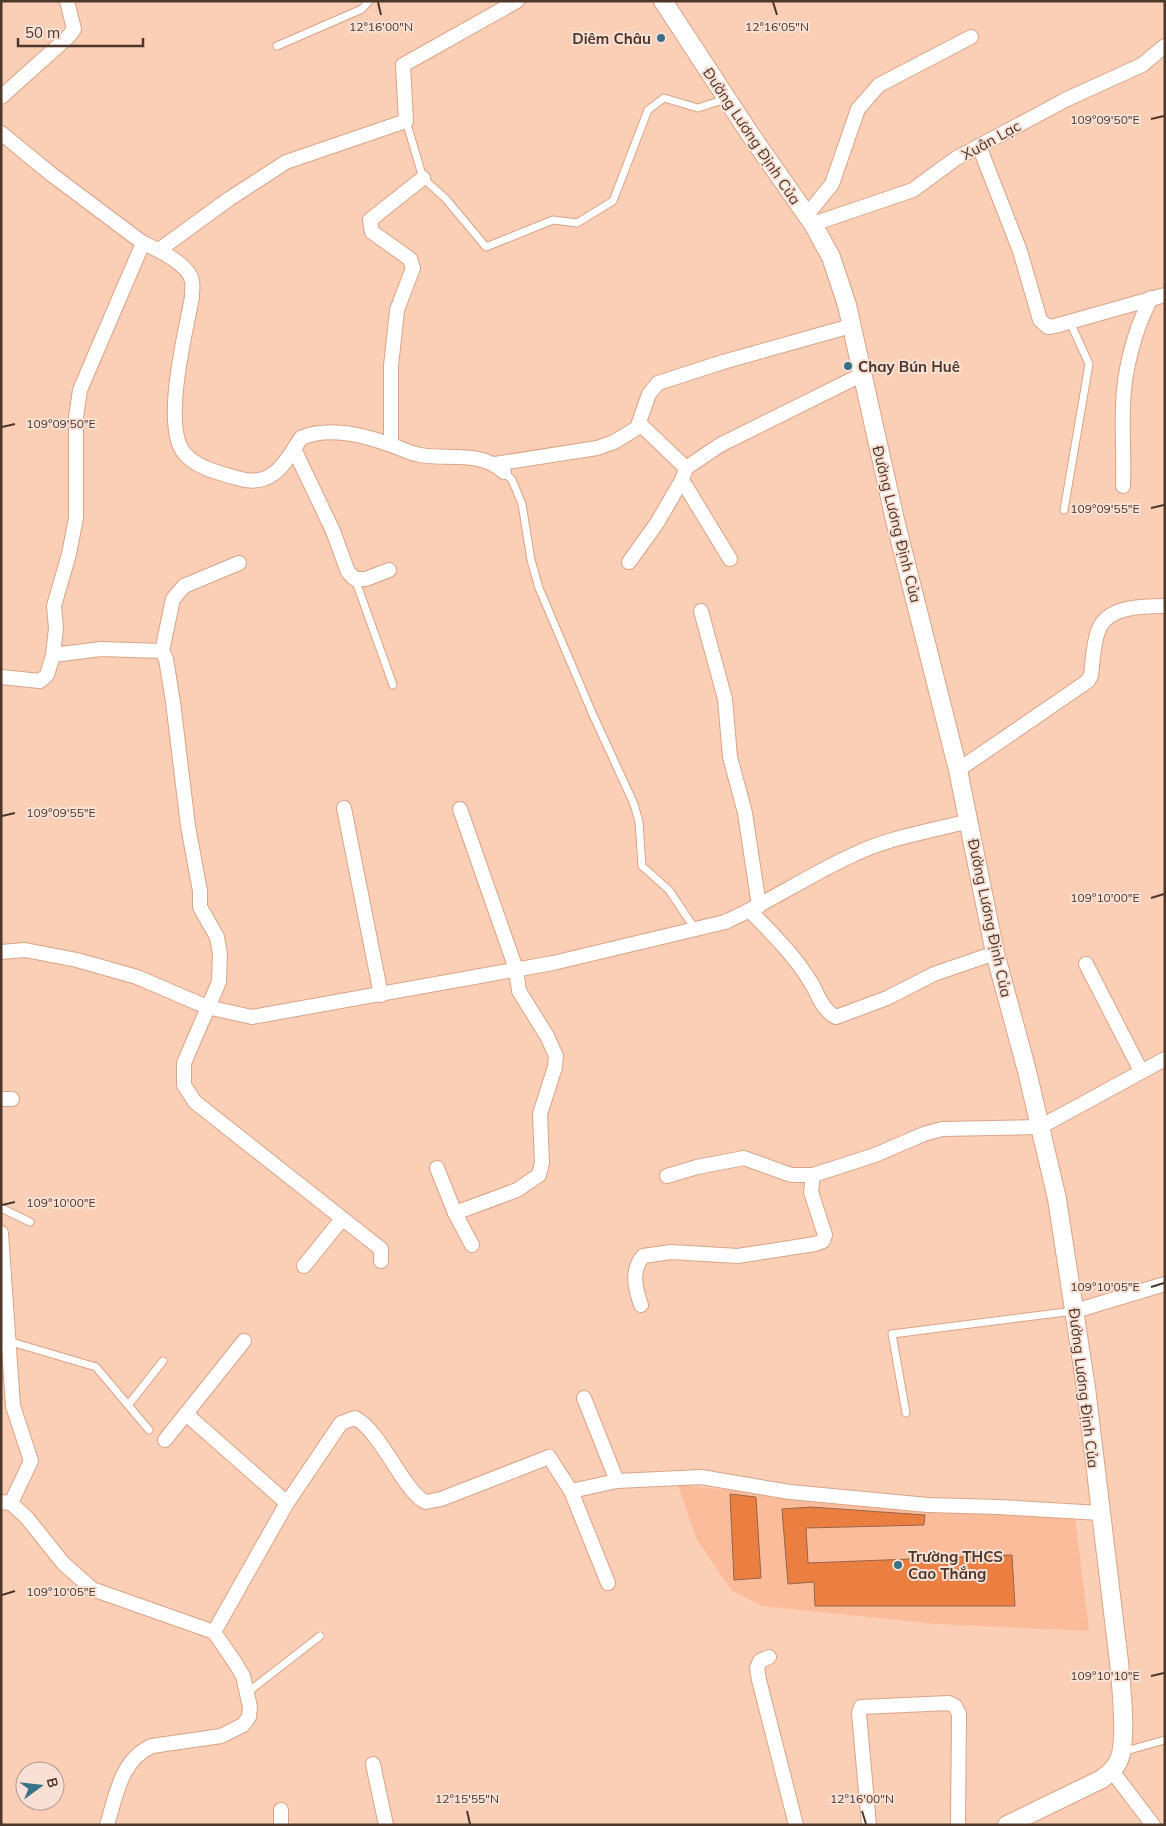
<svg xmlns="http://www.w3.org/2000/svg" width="1166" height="1826" font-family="Mulish,sans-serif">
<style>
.built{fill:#fbbc9b}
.building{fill:#eb7f41;stroke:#966449}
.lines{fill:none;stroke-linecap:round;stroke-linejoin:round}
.service-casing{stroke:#daa487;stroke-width:9}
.minor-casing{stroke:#daa487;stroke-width:16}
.tertiary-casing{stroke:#daa487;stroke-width:20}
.service{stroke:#fff;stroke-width:7}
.minor{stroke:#fff;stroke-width:14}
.tertiary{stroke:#fff;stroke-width:18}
.ticks{fill:none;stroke:#4d372b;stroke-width:2}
.poi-dot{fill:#38718a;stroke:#f8e0d5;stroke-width:2}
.labels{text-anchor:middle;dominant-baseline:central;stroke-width:4;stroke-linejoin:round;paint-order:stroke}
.poi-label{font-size:15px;font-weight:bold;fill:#4d372b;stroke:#f8e0d5;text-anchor:start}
.street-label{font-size:15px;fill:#4d372b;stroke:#f8e0d5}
.ticks-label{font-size:12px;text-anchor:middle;fill:#4d372b;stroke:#f8e0d5;stroke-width:4;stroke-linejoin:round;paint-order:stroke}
</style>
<rect width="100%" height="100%" fill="#fbceb6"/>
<polygon class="built" points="678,1485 950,1513 1075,1518 1089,1631 937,1624 762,1606 732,1591 697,1540"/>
<g class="building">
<polygon points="730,1494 756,1497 761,1578 734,1580"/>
<polygon points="811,1507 925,1515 924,1525 806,1528 808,1563 1012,1555 1015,1606 815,1606 814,1582 788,1584 782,1509"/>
</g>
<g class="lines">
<g class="service-casing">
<g id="service">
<polyline points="277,46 362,9 369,1"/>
<polyline points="406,121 423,178 446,199 486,247 553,220 577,223 613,201 648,110 664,98 698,108 726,99"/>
<polyline points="504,472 512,480 522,504 531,560 539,588 593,715 634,804 639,822 642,866 669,890 695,929"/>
<polyline points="1064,510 1089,364 1070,322"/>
<polyline points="355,579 393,685"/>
<polyline points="1,1208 30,1222"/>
<polyline points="8,1341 96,1367 149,1430"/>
<polyline points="129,1404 163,1361"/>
<polyline points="906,1413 892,1334 1074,1311"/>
<polyline points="248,1692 320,1636"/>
<polyline points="1122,1752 1165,1740"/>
</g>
</g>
<g class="minor-casing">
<g id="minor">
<polyline points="1,97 68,37 74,29 67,1"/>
<path d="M 1,133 L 51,174 L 143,243 C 157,249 189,264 192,281 C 193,286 192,292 192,297 C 186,331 161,427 185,454 C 197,468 220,473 237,478 C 272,489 284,464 301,438 C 328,426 364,435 391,445 C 401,448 409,453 420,455 C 448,460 481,450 504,472"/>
<polyline points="979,146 1020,251 1040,320 1048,327 1055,326 1165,295"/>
<polyline points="806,216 832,184 858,109 879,85 971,37"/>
<polyline points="813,224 913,190 955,159 1067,99 1142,65 1165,46"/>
<polyline points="159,250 229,199 286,162 406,121 403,65 517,1"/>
<polyline points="640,424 686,468"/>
<polyline points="391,444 391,366 397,310 413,268 410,259 372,232 370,220 423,178"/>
<polyline points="294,449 333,531 348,572 355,579 366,579 389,570"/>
<polyline points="495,464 597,448 614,442 637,428 649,394 658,383 723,362 851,326"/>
<polyline points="682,480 730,559"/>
<path d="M 1123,486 C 1124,459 1122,432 1123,405 C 1124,369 1135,329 1151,298"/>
<polyline points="629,562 657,523 682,480 686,468 720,445 861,375"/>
<polyline points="701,611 725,699 730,757 745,813 759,906"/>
<polyline points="162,651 173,599 184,586 239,563"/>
<polyline points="53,655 56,628 54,606 69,554 76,518 76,417 80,390 143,243"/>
<polyline points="1,677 40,681 47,675 53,655 101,649 162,651 166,659 173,702 188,826 200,891 200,907 217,937 220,954 219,982 184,1063 184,1085 195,1102 381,1249 381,1261"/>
<path d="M 958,770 L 1088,681 L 1091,675 C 1093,661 1093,642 1099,629 C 1108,606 1144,606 1165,606"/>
<polyline points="344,808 381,995"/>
<polyline points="460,809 516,969 519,991 547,1036 556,1056 555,1067 540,1114 542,1163 539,1175 517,1190 455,1213 472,1245"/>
<path d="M 750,911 C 773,934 797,958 813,986 C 819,998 824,1011 836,1017 L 887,998 L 934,974 L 995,953"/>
<path d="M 1,952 L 25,950 L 77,960 L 137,977 L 207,1007 L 252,1017 L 553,963 L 725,922 C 770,902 810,874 855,854 C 891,837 931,831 969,821"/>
<polyline points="1086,964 1141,1071"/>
<polyline points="1,1099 12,1099"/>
<polyline points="437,1168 455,1213"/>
<polyline points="667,1176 697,1167 744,1158 791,1175 813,1175 875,1155 924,1134 942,1129 1040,1127 1165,1059"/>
<polyline points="1,1233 13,1406 31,1461 11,1503"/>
<polyline points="304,1266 342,1219"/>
<path d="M 641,1305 C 635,1288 631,1270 643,1256 L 671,1252 L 738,1256 L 815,1244 L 823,1241 L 825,1235 L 811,1192 L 813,1175"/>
<polyline points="1075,1311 1165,1284"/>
<polyline points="584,1398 617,1481"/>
<polyline points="186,1414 287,1503"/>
<polyline points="165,1440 244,1341"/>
<polyline points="571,1491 608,1583"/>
<path d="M 1,1502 L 11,1503 L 27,1518 L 63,1563 L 92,1589 L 214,1632 L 234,1661 L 243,1676 L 250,1707 L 249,1717 L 243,1725 L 221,1736 L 152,1746 C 121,1759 116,1796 107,1825"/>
<path d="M 214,1632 L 287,1503 L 341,1423 L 355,1418 C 381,1431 405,1494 426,1502 L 441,1499 L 549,1457 L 571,1491 L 617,1481 L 701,1477 L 790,1492 L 928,1505 L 999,1507 L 1100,1513"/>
<polyline points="769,1657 760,1661 757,1668 759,1680 796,1825"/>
<polyline points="373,1764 386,1825"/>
<polyline points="1112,1771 1153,1825"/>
<polyline points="281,1825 281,1810"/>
<polyline points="869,1825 859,1713 861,1707 949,1703 955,1706 959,1714 958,1825"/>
</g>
</g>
<g class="tertiary-casing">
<path id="tertiary" d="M 663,1 L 750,134 L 813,224 L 831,257 L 847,305 L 895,520 L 958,770 L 995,953 L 1027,1071 L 1057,1199 L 1086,1388 L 1119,1662 C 1121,1684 1128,1744 1118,1762 C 1114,1770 1108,1774 1102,1779 L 1007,1825"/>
</g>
<use href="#service" class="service"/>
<use href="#minor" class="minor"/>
<use href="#tertiary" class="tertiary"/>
</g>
<path class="ticks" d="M 378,2 L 381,15M 773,2 L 777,15M 1151,119 L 1164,116M 2,427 L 15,424M 1151,508 L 1164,505M 2,816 L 15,813M 1151,898 L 1164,894M 2,1205 L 15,1202M 1151,1287 L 1164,1283M 2,1595 L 15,1591M 1151,1676 L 1164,1673M 467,1811 L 470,1824M 862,1811 L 866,1824"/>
<g class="poi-dot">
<circle cx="661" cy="38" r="5"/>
<circle cx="848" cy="366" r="5"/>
<circle cx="898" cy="1565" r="5"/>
</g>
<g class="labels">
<g class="poi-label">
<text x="651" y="38" text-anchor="end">Diêm Châu</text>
<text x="858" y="366">Chay Bún Huê</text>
<text x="908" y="1556">Trường THCS<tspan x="908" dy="17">Cao Thắng</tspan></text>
</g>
<g class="street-label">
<text transform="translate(752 136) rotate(56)">Đường Lương Định Của</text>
<text transform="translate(991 140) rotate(-29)">Xuân Lạc</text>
<text transform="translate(897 524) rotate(76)">Đường Lương Định Của</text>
<text transform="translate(990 918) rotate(78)">Đường Lương Định Của</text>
<text transform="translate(1084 1388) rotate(83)">Đường Lương Định Của</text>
</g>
</g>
<g class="ticks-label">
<text x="381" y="31">12°16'00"N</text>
<text x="777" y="31">12°16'05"N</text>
<text x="1105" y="124">109°09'50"E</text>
<text x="61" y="428">109°09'50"E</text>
<text x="1105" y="513">109°09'55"E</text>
<text x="61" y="817">109°09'55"E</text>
<text x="1105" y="902">109°10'00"E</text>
<text x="61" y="1207">109°10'00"E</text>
<text x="1105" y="1291">109°10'05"E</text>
<text x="61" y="1596">109°10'05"E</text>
<text x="1105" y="1680">109°10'10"E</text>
<text x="467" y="1803">12°15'55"N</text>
<text x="862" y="1803">12°16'00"N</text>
</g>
<rect width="1166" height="1826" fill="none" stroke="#4d372b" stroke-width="5"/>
<g transform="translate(40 1786) rotate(75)"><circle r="24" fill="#f8e0d5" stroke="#b49c91"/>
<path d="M0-4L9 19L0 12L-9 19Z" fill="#38718a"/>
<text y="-8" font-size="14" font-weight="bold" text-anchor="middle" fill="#4d372b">B</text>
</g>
<path d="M18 38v8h125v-8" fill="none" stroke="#4d372b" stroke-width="2.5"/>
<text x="25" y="38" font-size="15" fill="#4d372b" stroke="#f8e0d5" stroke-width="4" paint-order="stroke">50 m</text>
</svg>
